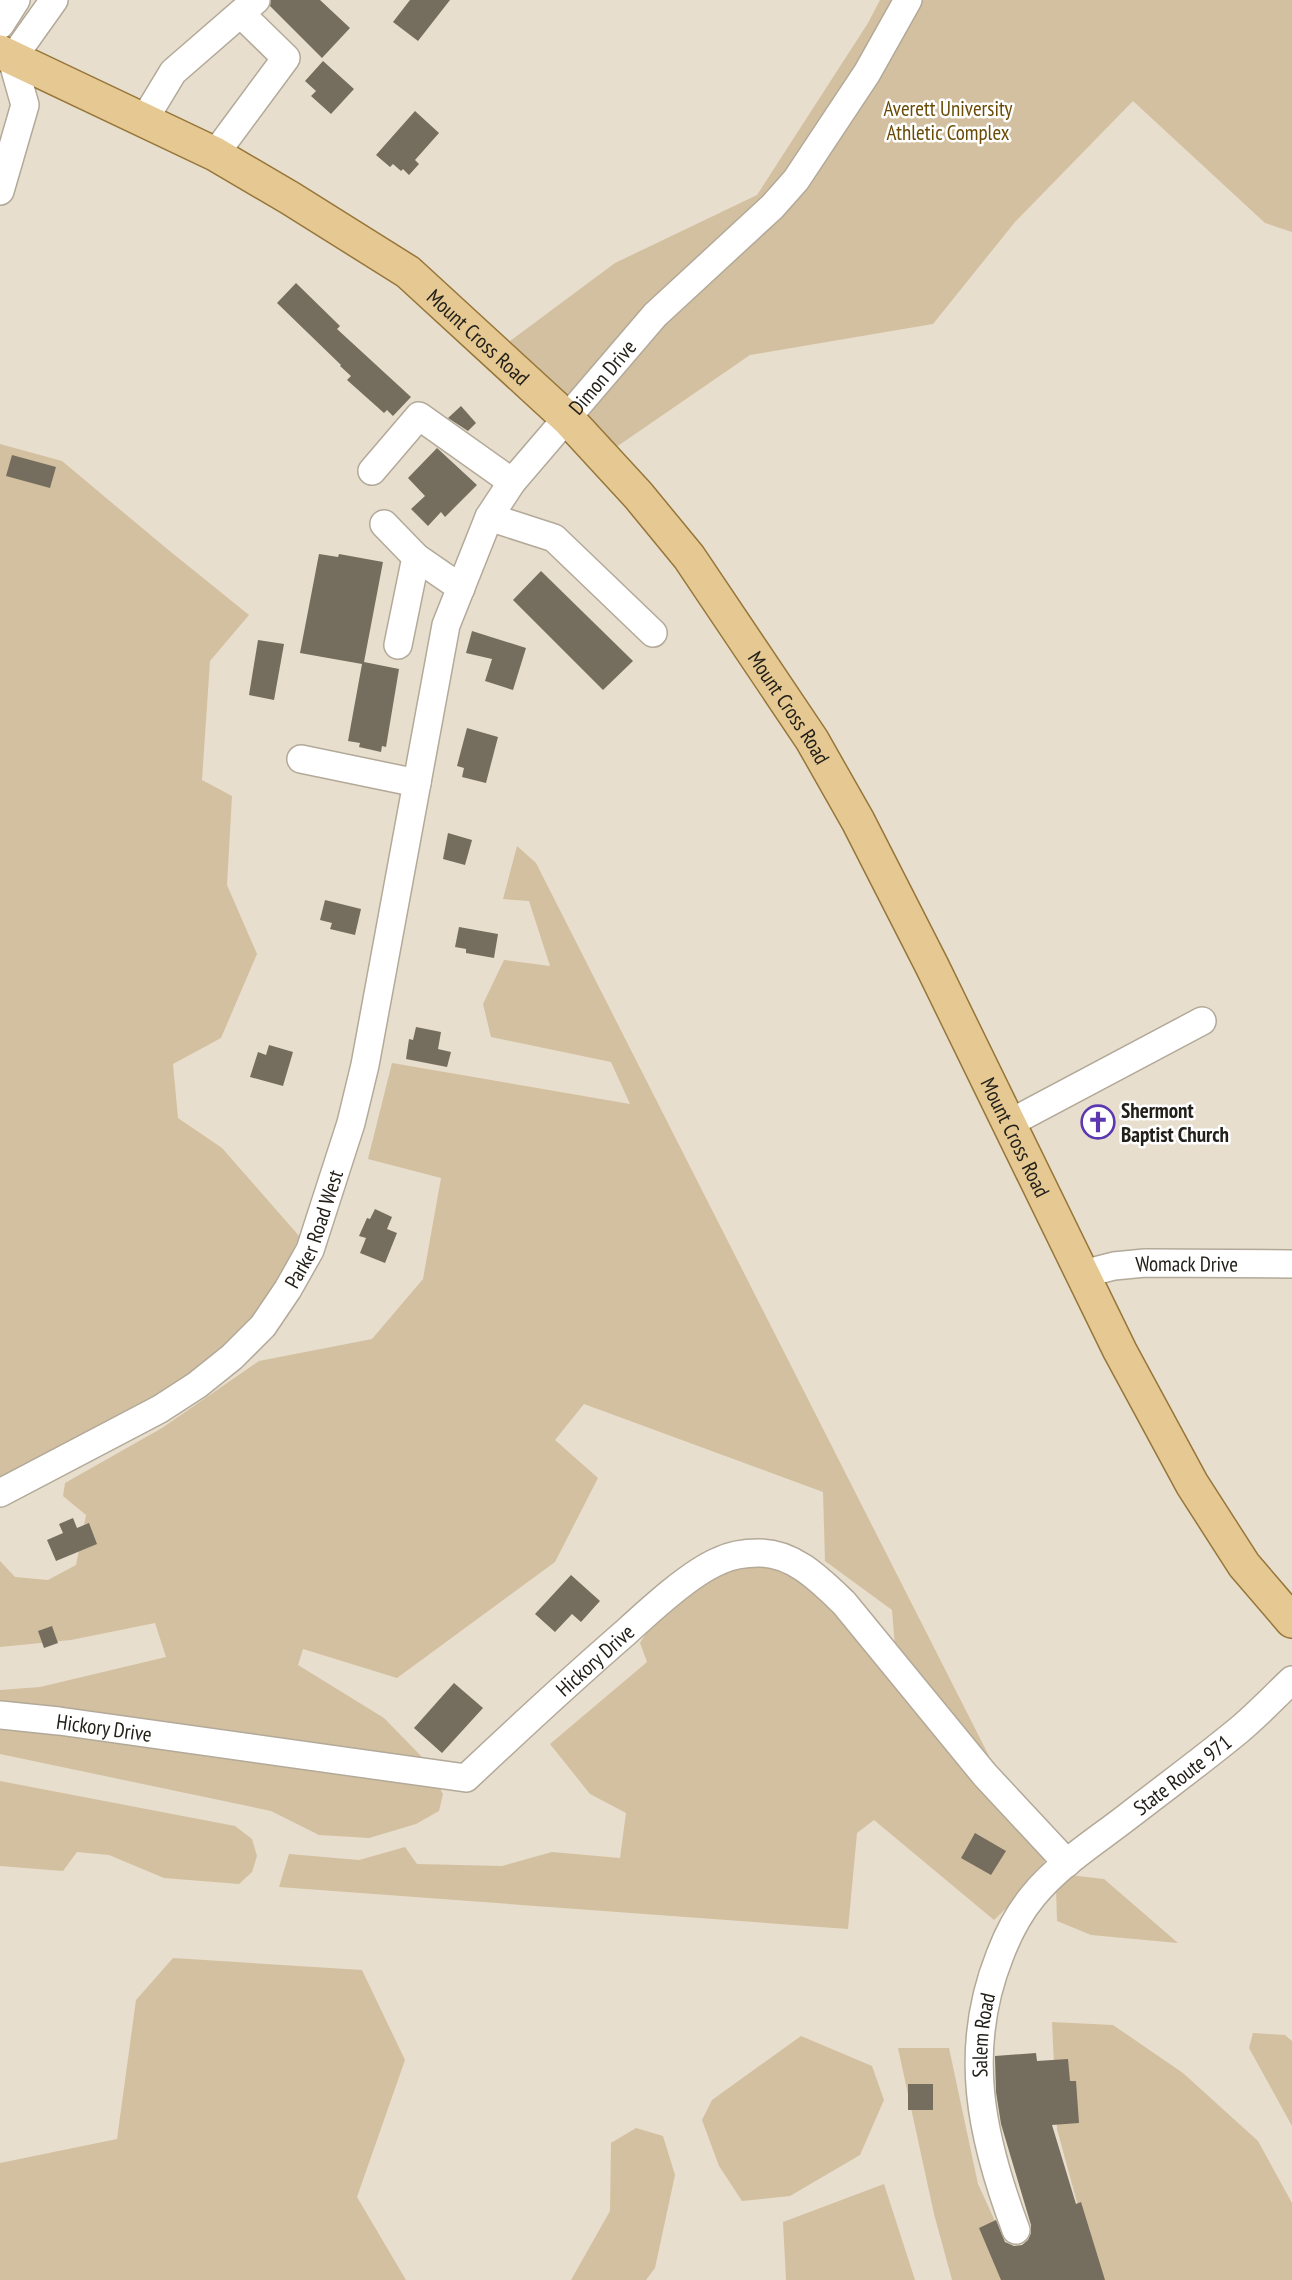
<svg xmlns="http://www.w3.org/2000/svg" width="1292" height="2280" font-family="'PT Sans Narrow',sans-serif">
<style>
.green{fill:#d3c0a0}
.building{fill:#756d5e}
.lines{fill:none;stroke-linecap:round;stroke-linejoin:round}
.minor-casing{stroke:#b3a999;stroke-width:30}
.major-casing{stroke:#967639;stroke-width:36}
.minor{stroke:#fff;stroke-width:27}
.major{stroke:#e5c892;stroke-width:33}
.labels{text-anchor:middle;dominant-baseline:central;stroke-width:5;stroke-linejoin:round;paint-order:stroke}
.park-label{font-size:21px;fill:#694b05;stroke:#fff}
.street-label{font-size:21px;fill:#23201a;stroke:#fff}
.poi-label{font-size:21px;font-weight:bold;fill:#23201a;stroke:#fff;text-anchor:start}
</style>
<rect width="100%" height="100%" fill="#e8decd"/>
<g class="green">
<polygon points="880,0 1292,0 1292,232 1265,223 1133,101 1015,222 933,324 750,355 609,452 502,347 615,263 757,195 868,23"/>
<polygon points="0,444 62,461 166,548 249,615 210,661 202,780 232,796 227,885 257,954 221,1038 173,1064 178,1118 222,1148 300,1237 261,1312 219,1355 141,1409 0,1483"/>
<polygon points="517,846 536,863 989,1756 984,1761 895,1647 892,1610 825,1561 823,1492 584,1404 555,1440 598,1478 555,1562 397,1678 303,1649 298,1665 384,1718 421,1756 443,1794 439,1811 416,1824 369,1838 319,1835 271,1811 0,1754 0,1690 40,1687 166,1657 155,1623 71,1640 0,1647 0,1561 15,1577 48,1580 76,1565 86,1515 63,1496 65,1483 162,1428 259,1361 372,1339 423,1279 441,1178 368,1159 392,1063 630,1104 611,1062 491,1037 483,1004 504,960 550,966 529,901 503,899"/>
<polygon points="741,1563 797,1567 1046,1851 1042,1874 994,1920 874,1820 857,1833 848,1929 279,1887 289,1854 359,1860 405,1847 417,1864 502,1866 552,1852 620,1858 626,1813 590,1794 550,1744 647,1662 640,1643 655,1618 714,1569"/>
<polygon points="0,1781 235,1826 252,1839 257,1856 252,1872 239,1884 164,1878 109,1855 77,1852 63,1871 0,1866"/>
<polygon points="1069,1875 1104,1879 1178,1943 1091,1935 1057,1921 1056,1889"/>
<polygon points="173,1958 362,1970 405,2060 357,2197 406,2280 0,2280 0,2163 117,2139 136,2000"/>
<polygon points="1052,2022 1113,2025 1183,2073 1258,2141 1292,2203 1292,2280 1098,2280 1057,2129"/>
<polygon points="1253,2033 1285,2035 1292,2041 1292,2126 1249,2048"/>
<polygon points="801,2036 872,2066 884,2100 860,2155 790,2196 742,2201 719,2166 702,2120 712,2100"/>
<polygon points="898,2048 949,2048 978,2184 1022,2280 952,2280 934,2214"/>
<polygon points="636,2128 663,2136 675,2175 655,2268 646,2280 571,2280 610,2211 611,2143"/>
<polygon points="884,2184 915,2280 786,2280 783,2222"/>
</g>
<g class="building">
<polygon points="271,0 320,0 350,28 322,58 270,6"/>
<polygon points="410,0 450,0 418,41 393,22"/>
<polygon points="323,61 354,89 331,114 311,96 316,91 305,81"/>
<polygon points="415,111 439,133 415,160 419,164 409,175 403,169 401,171 393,164 390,167 376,155"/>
<polygon points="296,283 340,326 337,329 411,397 393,416 387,410 384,413 347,380 351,376 340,366 341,365 277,303"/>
<polygon points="461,406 476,423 468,431 448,418"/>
<polygon points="437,448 477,485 445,517 441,512 428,526 411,509 425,496 408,478"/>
<polygon points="12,455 56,467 50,488 6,476"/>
<polygon points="319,554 338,557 339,554 383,562 364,662 399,669 386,747 382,746 381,752 359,747 360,743 348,741 362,664 300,653"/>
<polygon points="541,571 633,661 603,690 513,600"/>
<polygon points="472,631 526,648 513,690 485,681 492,659 466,653"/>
<polygon points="258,640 284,644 274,700 249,695"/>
<polygon points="467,728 498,737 486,783 462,777 464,768 457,766"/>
<polygon points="448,833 472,840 465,865 443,859"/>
<polygon points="325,900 361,909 355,935 330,929 332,923 320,920"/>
<polygon points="459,927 498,934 494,958 466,953 466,949 455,947"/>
<polygon points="416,1027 441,1032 438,1049 451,1052 447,1067 406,1059 409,1039 413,1040"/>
<polygon points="269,1045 293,1052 283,1086 250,1077 258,1052 266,1055"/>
<polygon points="375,1209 392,1217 387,1229 397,1233 385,1263 360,1253 366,1238 359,1236 367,1218 370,1219"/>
<polygon points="73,1518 77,1528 89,1523 97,1544 56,1561 47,1540 63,1533 59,1524"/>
<polygon points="571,1575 600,1601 581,1622 572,1614 555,1632 535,1614"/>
<polygon points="52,1626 58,1643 44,1648 38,1631"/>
<polygon points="454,1683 483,1708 442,1753 414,1728"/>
<polygon points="975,1833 1006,1851 991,1875 961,1858"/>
<polygon points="1036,2053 1037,2061 1068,2059 1070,2081 1076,2081 1079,2123 1052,2125 1076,2204 1081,2202 1105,2280 1001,2280 979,2228 996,2220 1005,2242 1014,2246 1022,2245 1028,2240 1031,2233 1031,2225 1001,2124 996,2092 995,2059 995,2056"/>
<rect x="908" y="2084" width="25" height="26"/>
</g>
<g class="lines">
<g class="minor-casing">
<g id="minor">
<polyline points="0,25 16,0"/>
<polyline points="144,120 173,72 256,0"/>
<polyline points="215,154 286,58 241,14"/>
<polyline points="0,191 25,105 12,59 54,0"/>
<polyline points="372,471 419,416 512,482"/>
<polyline points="489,517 554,538 653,633"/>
<polyline points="384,524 416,557 461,588"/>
<polyline points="398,645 416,557"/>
<polyline points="301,759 417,783"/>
<polyline points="1008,1124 1202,1021"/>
<path id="s1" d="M 1083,1274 L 1114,1266 L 1145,1263 L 1292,1264"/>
<path id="s2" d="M 0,1493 L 160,1409 L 197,1385 L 232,1357 L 263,1326 L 288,1289 L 310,1250 L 351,1123 L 365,1065 L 446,625 L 489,517 L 512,482 L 655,315 L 772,207 L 796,180 L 867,73 L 908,0"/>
<path id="s3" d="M 0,1715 L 59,1721 L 466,1778 C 518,1729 571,1680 625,1633 C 649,1611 690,1573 719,1561 C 731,1555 746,1553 759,1553 C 794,1553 820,1580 844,1603 L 985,1775 L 1067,1863"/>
<path id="s4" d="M 1016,2230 C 981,2137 962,2050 1000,1955 C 1008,1934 1019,1913 1033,1896 C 1060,1863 1098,1840 1131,1814 C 1167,1786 1204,1759 1239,1730 C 1257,1715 1274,1697 1292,1680"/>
</g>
</g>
<g class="major-casing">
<g id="major">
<path id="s5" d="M 0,52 L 215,154 L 290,198 L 408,272 L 568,419 L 638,495 L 689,557 L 812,740 L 858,821 L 932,966 L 1120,1351 L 1192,1484 L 1244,1565 L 1292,1621"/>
</g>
</g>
<use href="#minor" class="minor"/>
<use href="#major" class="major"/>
</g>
<defs>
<g id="church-ring" transform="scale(1.725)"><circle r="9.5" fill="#fff" stroke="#5c38b0" stroke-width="1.5"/><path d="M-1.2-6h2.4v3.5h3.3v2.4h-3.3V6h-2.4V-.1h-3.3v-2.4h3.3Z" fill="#5c38b0"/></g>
</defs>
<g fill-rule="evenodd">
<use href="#church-ring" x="1098" y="1122"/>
</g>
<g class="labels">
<g class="park-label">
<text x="948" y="108">Averett University<tspan x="948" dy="24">Athletic Complex</tspan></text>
</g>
<g class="street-label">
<text stroke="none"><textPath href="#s5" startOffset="560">Mount Cross Road</textPath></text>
<text stroke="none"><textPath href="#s2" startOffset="1340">Dimon Drive</textPath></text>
<text stroke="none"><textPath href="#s5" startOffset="1046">Mount Cross Road</textPath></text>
<text stroke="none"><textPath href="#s5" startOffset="1532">Mount Cross Road</textPath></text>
<text stroke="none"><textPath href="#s2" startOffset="424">Parker Road West</textPath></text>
<text stroke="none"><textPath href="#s1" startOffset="105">Womack Drive</textPath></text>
<text stroke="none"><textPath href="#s3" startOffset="645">Hickory Drive</textPath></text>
<text stroke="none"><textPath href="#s3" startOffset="105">Hickory Drive</textPath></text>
<text stroke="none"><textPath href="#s4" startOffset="543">State Route 971</textPath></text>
<text stroke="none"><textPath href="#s4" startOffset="200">Salem Road</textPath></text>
</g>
<g class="poi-label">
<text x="1121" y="1110">Shermont<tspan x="1121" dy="24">Baptist Church</tspan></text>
</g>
</g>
</svg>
